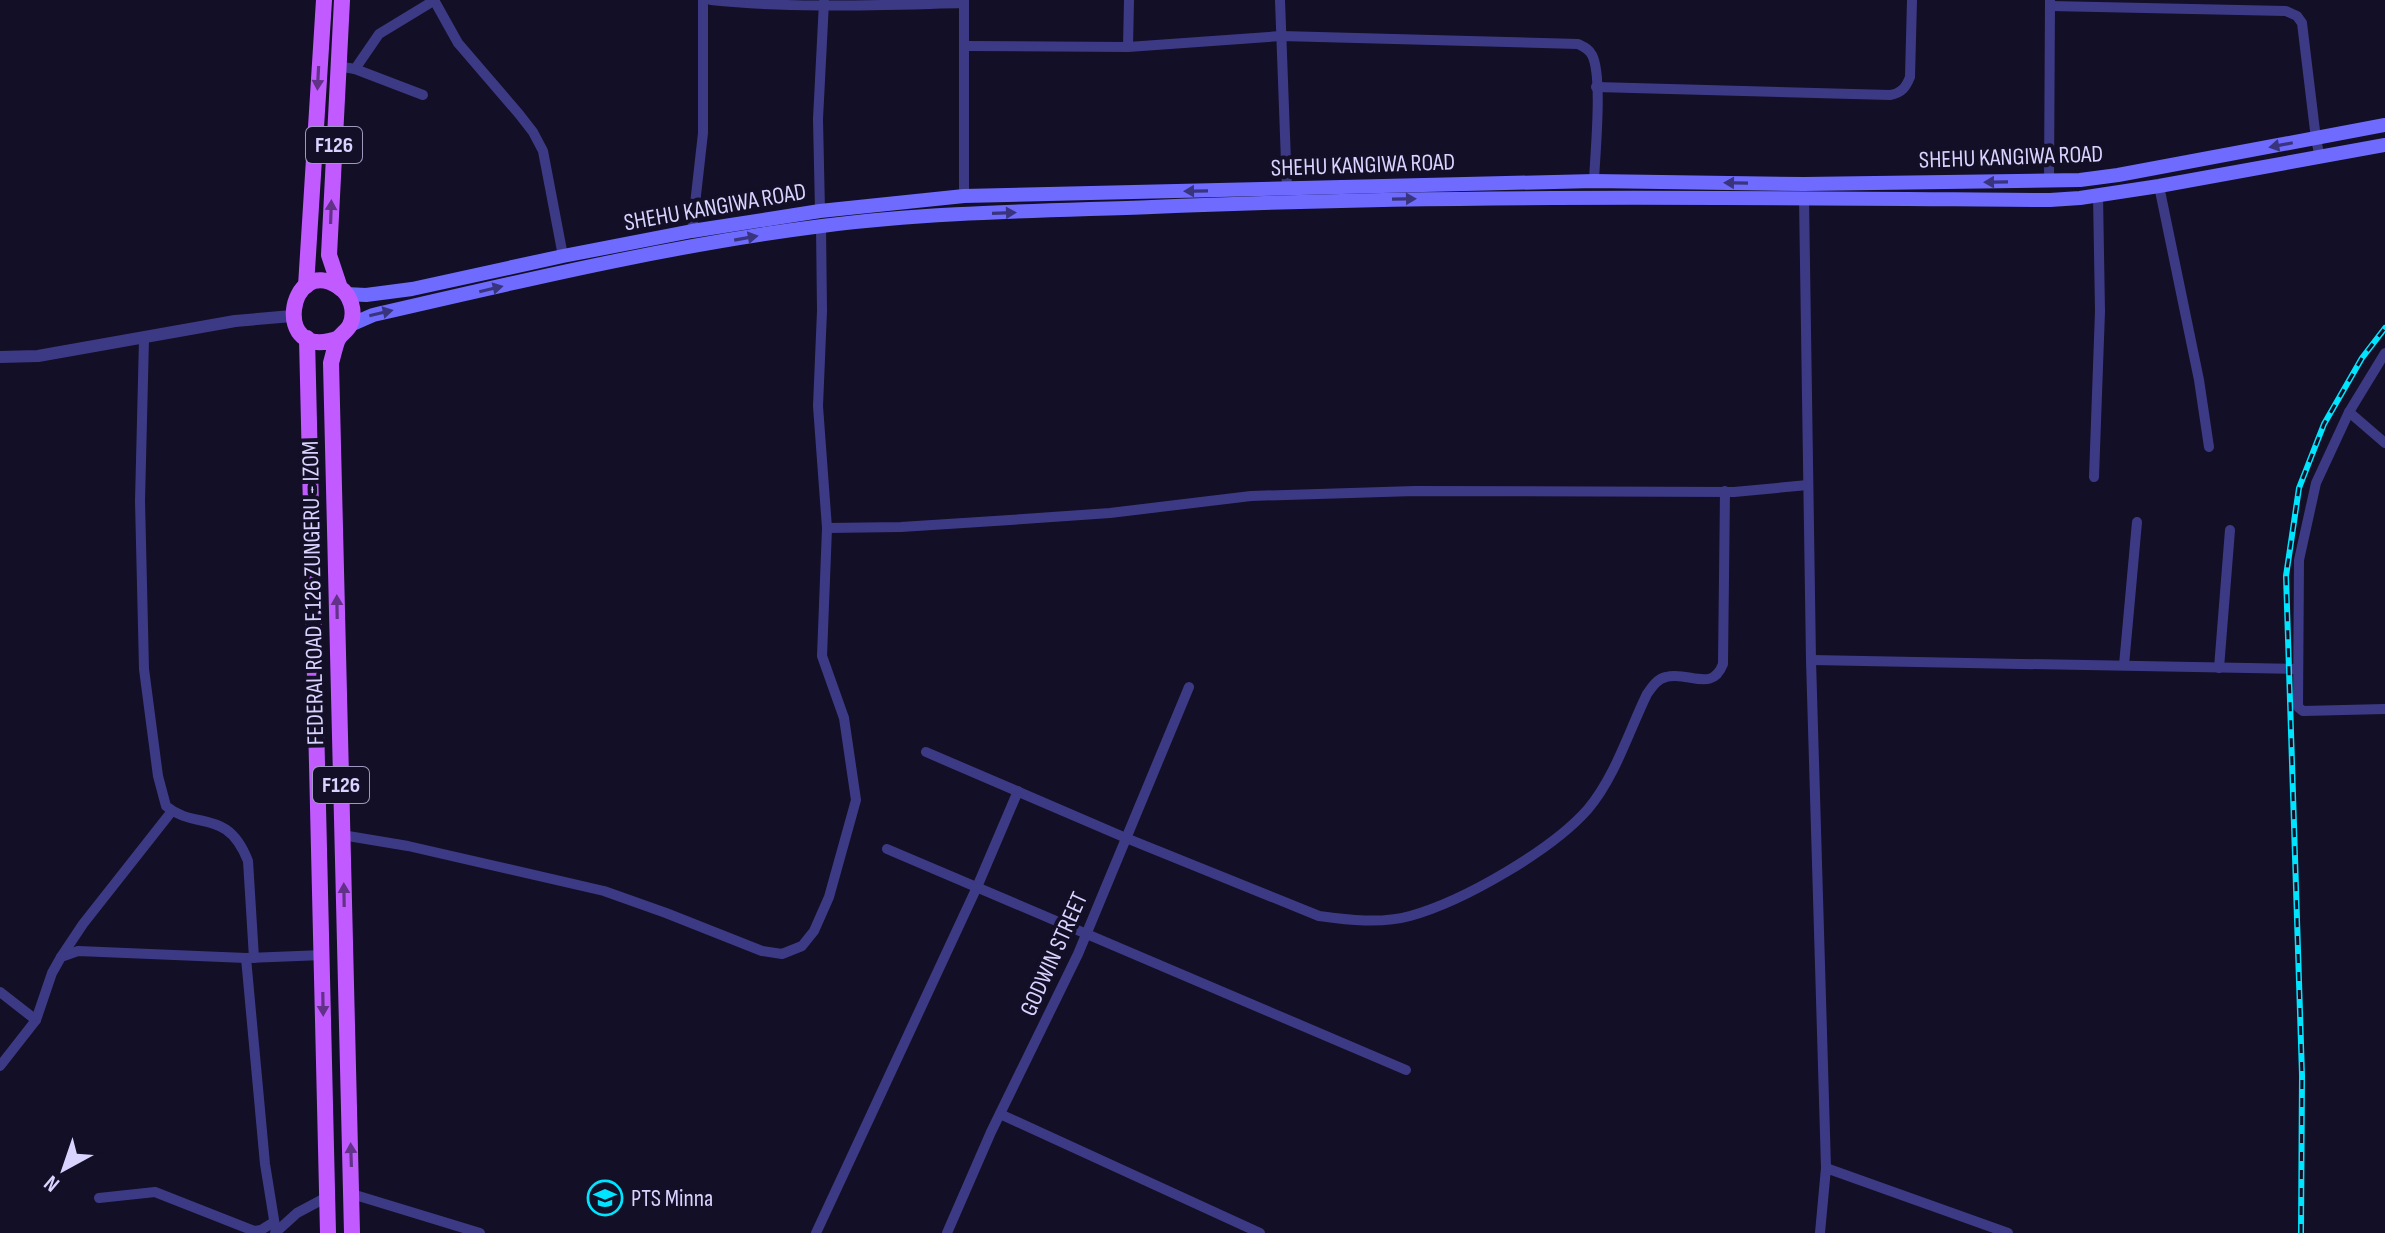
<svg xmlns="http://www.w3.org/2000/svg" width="2385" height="1233" font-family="'Sofia Sans Condensed',sans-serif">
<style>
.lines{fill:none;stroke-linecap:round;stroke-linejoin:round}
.minor{stroke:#3d3a85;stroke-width:10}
.tertiary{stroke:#3d3a85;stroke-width:12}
.secondary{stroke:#6f6bff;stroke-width:14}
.primary{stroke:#c25bff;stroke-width:16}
.rail-casing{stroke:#00e5ff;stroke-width:6}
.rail{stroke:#130f26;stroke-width:3;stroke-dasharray:9;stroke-linecap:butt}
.oneway{fill:#623188}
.oneway2{fill:#38347d}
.labels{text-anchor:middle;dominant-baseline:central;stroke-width:8;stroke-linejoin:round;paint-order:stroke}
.shield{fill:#130f26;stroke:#9e99be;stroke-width:2}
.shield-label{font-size:22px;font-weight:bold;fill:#d9d4ff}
.street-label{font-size:24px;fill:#d9d4ff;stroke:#130f26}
.poi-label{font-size:24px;fill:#d9d4ff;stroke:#130f26;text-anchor:start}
</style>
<rect width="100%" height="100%" fill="#130f26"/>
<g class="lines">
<g class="minor">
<polyline points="434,0 458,43 519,114 533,132 543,151 563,256"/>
<path d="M 711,0 C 795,9 879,5 964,3"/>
<polyline points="964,0 964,196"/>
<polyline points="1280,0 1287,189"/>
<polyline points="2050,6 2286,11 2297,16 2302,23 2316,139 2320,158"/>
<path d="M 964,46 L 1128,47 L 1281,36 L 1578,44 C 1584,47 1589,49 1592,55 C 1603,76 1595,154 1594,181"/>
<polyline points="1128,47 1129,0"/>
<polyline points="337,66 355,69 379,34 435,0"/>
<polyline points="355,69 423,95"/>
<path d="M 1596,87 L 1890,95 C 1902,93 1906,87 1910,77 L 1912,0"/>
<polyline points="2049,181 2050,0"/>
<polyline points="2159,186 2199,380 2209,447"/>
<polyline points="1804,198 1811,660 1826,1168 1820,1233"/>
<polyline points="820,211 818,119 824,2"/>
<polyline points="692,231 703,133 703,0"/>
<path d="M 144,339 L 140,501 L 144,669 L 158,776 L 166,806 C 196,831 227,807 248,861 L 254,958"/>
<polyline points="2385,353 2349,412 2316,483 2299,560 2298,707 2303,711 2385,709"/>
<polyline points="2349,412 2385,443"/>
<polyline points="2094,477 2100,311 2098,195"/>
<polyline points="827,528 901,527 1010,520 1110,513 1251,496 1415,491 1734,492 1808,485"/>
<polyline points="1811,660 2297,669"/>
<polyline points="2124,665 2137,522"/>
<polyline points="2219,668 2230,530"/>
<path d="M 926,752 L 1126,838 L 1319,916 C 1348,920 1381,924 1410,916 C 1464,901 1552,850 1588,809 C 1615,777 1629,731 1647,694 C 1652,687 1657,679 1666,677 C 1689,671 1712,693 1723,664 L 1725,491"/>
<polyline points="342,835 408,846 604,891 666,913 762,951 782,954 802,946 814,931 829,897 856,800 844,718 822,656 827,528 818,406 822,311 821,226"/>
<polyline points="887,849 1406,1070"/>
<polyline points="61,957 83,924 172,811"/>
<polyline points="246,958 265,1164 276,1232"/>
<polyline points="0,992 36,1020"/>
<polyline points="0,1066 36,1020 52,973 61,957 78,951 246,958 323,955"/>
<polyline points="1000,1114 1260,1233"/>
<polyline points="1826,1168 2008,1233"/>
<polyline points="352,1194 480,1233"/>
<polyline points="99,1198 155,1192 254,1231 261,1230 274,1222"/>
<polyline points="275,1233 297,1213 327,1197"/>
<polyline points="816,1233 977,887 1018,791"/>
<polyline points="947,1233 991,1132 1078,954 1189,687"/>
</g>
<polyline class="tertiary" points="0,357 38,356 235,321 292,316"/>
<g class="secondary">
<polyline points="346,294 366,295 412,289 563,256 692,231 820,211 964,196 1594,181 1804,184 2080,180 2118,175 2385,125"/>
<path d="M 350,325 L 373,315 C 521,281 671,245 822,226 C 931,212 1042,211 1152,207 C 1451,194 1750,198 2050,200 L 2080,198 L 2159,186 L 2385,145"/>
</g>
<g class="primary">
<polyline points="306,286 324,0"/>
<polyline points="340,288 329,255 342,0"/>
<polyline points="307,338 328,1233"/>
<path d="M 339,338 C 270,365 288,252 339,287 C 351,295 356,312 350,325 C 347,331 341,334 338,339 C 335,346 333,356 331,363 L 352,1233"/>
</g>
<g class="rail-casing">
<polyline id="rail" points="2301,1233 2302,1075 2286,576 2299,488 2324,424 2362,358 2385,328"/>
</g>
<use href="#rail" class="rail"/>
</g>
<defs><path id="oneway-solid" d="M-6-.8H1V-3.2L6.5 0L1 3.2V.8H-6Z" transform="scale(2)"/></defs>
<g class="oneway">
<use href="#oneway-solid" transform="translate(318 78) rotate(93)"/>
<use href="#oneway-solid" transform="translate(331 212) rotate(-88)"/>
<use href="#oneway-solid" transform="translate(337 607) rotate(-91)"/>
<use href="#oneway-solid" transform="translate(344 895) rotate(-91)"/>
<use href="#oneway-solid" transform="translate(323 1004) rotate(89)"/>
<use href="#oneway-solid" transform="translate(351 1155) rotate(-92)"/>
</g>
<g class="oneway2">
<use href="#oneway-solid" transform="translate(2281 145) rotate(169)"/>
<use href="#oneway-solid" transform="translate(1996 182) rotate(179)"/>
<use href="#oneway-solid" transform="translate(1736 183) rotate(-179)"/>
<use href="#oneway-solid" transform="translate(1196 191) rotate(179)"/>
<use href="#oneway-solid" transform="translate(1404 199) rotate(-1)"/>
<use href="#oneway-solid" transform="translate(1004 213) rotate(-2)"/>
<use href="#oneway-solid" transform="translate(746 238) rotate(-10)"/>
<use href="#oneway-solid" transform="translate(491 289) rotate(-13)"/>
<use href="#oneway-solid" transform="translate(381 313) rotate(-13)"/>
</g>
<defs>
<g id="university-ring" transform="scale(1.8)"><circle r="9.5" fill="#130f26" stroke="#00e5ff" stroke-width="1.5"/><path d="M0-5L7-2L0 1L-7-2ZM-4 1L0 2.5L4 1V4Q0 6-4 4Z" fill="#00e5ff"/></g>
</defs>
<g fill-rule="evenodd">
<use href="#university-ring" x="605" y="1198"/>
</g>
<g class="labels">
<g class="shield">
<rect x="306" y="127" width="56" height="36" rx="6"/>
<rect x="313" y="767" width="56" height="36" rx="6"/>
</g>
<g class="shield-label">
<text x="334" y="145">F126</text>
<text x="341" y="785">F126</text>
</g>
<g class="street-label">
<text transform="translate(2011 157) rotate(-2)">SHEHU KANGIWA ROAD</text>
<text transform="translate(1363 165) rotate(-2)">SHEHU KANGIWA ROAD</text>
<text transform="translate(715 207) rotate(-10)">SHEHU KANGIWA ROAD</text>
<text transform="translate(313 593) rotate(-91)">FEDERAL ROAD F.126 ZUNGERU - IZOM</text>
<text transform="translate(1054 954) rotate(-66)">GODWIN STREET</text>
</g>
<g class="poi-label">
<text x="631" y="1198">PTS Minna</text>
</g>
</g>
<g transform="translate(64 1169) rotate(220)" stroke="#130f26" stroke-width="6" paint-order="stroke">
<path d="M0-6L14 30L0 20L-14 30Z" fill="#d9d4ff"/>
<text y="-12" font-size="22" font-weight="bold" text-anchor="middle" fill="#d9d4ff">N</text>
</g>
</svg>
